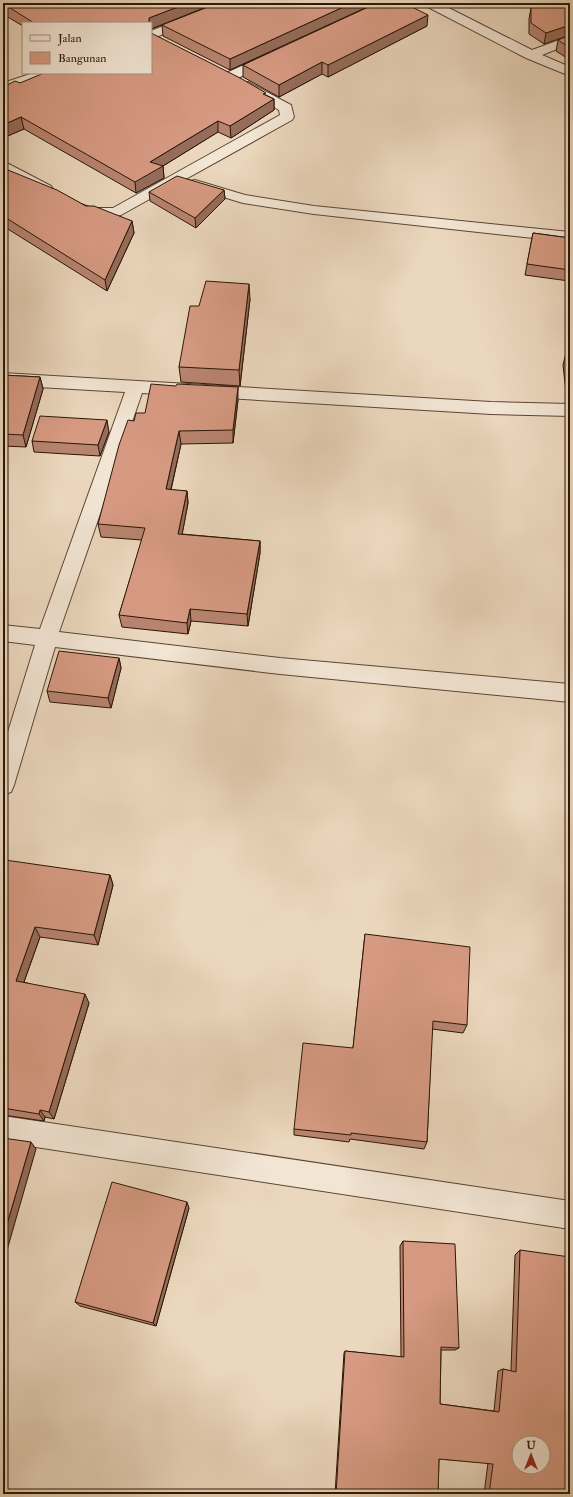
<svg xmlns="http://www.w3.org/2000/svg" width="573" height="1497" font-family="'IM FELL Double Pica',serif">
<style>
.lines{fill:none;stroke-linecap:round;stroke-linejoin:round}
.minor-casing{stroke:#5b4634;stroke-width:2}
.minor{fill:#f2e5d4;fill-rule:evenodd}
.wall{fill:#b88470;stroke:#2b1606}
.shaded-wall{fill:#966c5b;stroke:#2b1606}
.building{fill:#d69a82;stroke:#2b1606;fill-rule:evenodd}
</style>
<rect width="100%" height="100%" fill="#ebd7bd"/>
<filter id="stains"><feTurbulence type="fractalNoise" baseFrequency=".005" numOctaves="4"/><feColorMatrix values="0 0 0 0 .2 0 0 0 0 .09 0 0 0 0 .02 0 0 0 .5 -.17"/></filter>
<radialGradient id="worn" r=".72"><stop offset=".6" stop-color="#630" stop-opacity="0"/><stop offset="1" stop-color="#630" stop-opacity=".3"/></radialGradient>
<g class="lines">
<g class="minor-casing">
<g id="minor">
<polygon points="220,3 237,3 235,6 151,39 151,31"/>
<polygon points="424,3 439,3 532,50 570,36 570,44 542,55 570,67 570,76 526,58 426,6"/>
<polygon points="270,53 275,54 276,57 275,60 234,80 224,80 222,77 224,74"/>
<polygon points="33,73 52,73 50,76 3,92 3,83"/>
<path d="M 248,82 L 291,105 L 294,117 L 292,120 L 121,215 C 108,218 82,220 74,208 L 76,205 L 81,204 L 92,208 L 113,208 L 280,115 L 279,110 L 243,89 L 241,86 L 243,83 Z"/>
<polygon points="3,161 51,186 53,189 51,192 41,192 3,171"/>
<polygon points="195,180 245,195 314,206 570,232 570,242 314,214 243,203 190,187 188,184 190,181"/>
<polygon points="3,373 491,402 570,404 570,416 491,414 142,393 59,632 280,658 570,684 570,702 280,674 55,647 14,785 11,792 3,795 3,748 35,645 3,641 3,625 40,629 125,392 3,385"/>
<polygon points="3,1116 570,1201 570,1229 3,1142"/>
</g>
</g>
<use href="#minor" class="minor"/>
</g>
<g class="wall">
<polygon points="8,3 216,3 175,20 218,3 376,3 230,70 163,36 162,25 151,29 151,23 23,23 23,26 6,16 4,4"/>
<polygon points="570,3 544,44 529,34 529,19 531,8"/>
<polygon points="427,26 328,77 322,74 279,97 243,77 243,65"/>
<polygon points="570,35 570,60 556,51 558,40"/>
<polygon points="20,83 266,95 274,99 274,110 231,138 218,132 163,166 164,178 136,193 24,129 3,138"/>
<polygon points="3,168 86,206 132,221 134,233 107,291 3,226"/>
<polygon points="224,190 225,199 196,228 150,201 149,192"/>
<polygon points="533,233 570,238 570,290 569,281 525,275"/>
<polygon points="250,299 240,386 181,382 179,367 199,306"/>
<polygon points="566,353 570,353 570,400 567,400 563,365"/>
<polygon points="3,375 40,377 43,389 26,447 3,446"/>
<polygon points="238,400 233,443 181,444 171,490 187,491 188,503 182,534 260,541 260,553 248,626 191,621 188,634 122,627 119,615 142,540 101,537 98,524 134,421 145,413"/>
<polygon points="109,432 100,456 34,452 32,441"/>
<polygon points="119,658 121,668 111,708 50,702 47,691"/>
<polygon points="3,866 110,875 113,885 98,945 40,937 24,982 89,1003 54,1119 45,1117 44,1121 3,1115"/>
<polygon points="365,934 467,1025 463,1033 432,1029 427,1142 424,1149 350,1139 349,1142 294,1135 294,1129 353,1048"/>
<polygon points="189,1208 156,1326 80,1306 75,1302"/>
<polygon points="403,1241 459,1348 455,1350 441,1350 440,1404 494,1411 498,1371 503,1369 511,1371 515,1255 520,1250 570,1494 484,1494 488,1463 439,1459 438,1494 335,1494 344,1353 345,1351 401,1357 400,1246"/>
</g>
<g class="shaded-wall">
<polygon points="188,3 216,3 151,29 151,23 149,23 149,18"/>
<polygon points="352,3 376,3 230,70 230,59"/>
<polygon points="428,15 427,26 328,77 328,65"/>
<polygon points="570,25 570,35 544,44 546,33"/>
<polygon points="322,62 322,74 279,97 279,85"/>
<polygon points="274,99 274,110 231,138 230,126"/>
<polygon points="21,117 24,129 3,138 3,125"/>
<polygon points="218,121 218,132 163,166 164,178 136,193 135,182 150,162"/>
<polygon points="224,190 225,199 196,228 195,218"/>
<polygon points="132,221 134,233 107,291 105,280"/>
<polygon points="249,284 250,299 240,386 239,370"/>
<polygon points="40,377 43,389 26,447 23,435"/>
<polygon points="238,387 238,400 233,443 233,430"/>
<polygon points="107,420 109,432 100,456 98,445"/>
<polygon points="179,431 181,444 168,502 166,489"/>
<polygon points="187,491 188,503 180,546 178,534"/>
<polygon points="260,541 260,553 248,626 247,614"/>
<polygon points="190,609 191,621 188,634 187,623"/>
<polygon points="119,658 121,668 111,708 108,698"/>
<polygon points="110,875 113,885 98,945 94,935"/>
<polygon points="35,927 40,937 21,990 16,981"/>
<polygon points="85,994 89,1003 54,1119 49,1112"/>
<polygon points="40,1110 45,1117 44,1121 39,1114"/>
<polygon points="31,1142 36,1149 3,1264 3,1238"/>
<polygon points="187,1202 189,1208 156,1326 153,1323"/>
</g>
<g class="building">
<polygon points="8,3 188,3 149,18 149,23 34,23 4,4"/>
<polygon points="218,3 352,3 230,59 162,25"/>
<polygon points="377,3 404,3 428,15 328,65 322,62 279,85 243,65"/>
<polygon points="544,3 570,3 570,25 546,33 531,23 531,8"/>
<polygon points="151,33 242,79 266,93 263,94 274,99 230,126 218,121 150,162 163,166 135,182 21,117 3,125 3,87 15,81 20,83 44,73 151,73"/>
<polygon points="570,35 570,48 558,40"/>
<polygon points="3,168 57,190 86,206 94,206 132,221 105,280 3,216"/>
<polygon points="177,176 224,190 195,218 149,192"/>
<polygon points="533,233 570,238 570,270 527,264"/>
<polygon points="206,281 249,284 239,370 179,367 190,306 199,306"/>
<polygon points="566,353 570,353 570,388"/>
<polygon points="3,375 40,377 23,435 3,434"/>
<polygon points="151,384 176,386 177,384 238,387 233,430 179,431 166,489 187,491 178,534 260,541 247,614 190,609 187,623 119,615 145,528 98,524 119,445 128,420 134,421 136,413 145,413"/>
<polygon points="40,416 107,420 98,445 32,441"/>
<polygon points="59,651 119,658 108,698 47,691"/>
<polygon points="5,860 110,875 94,935 35,927 16,981 85,994 49,1112 40,1110 39,1114 3,1108 3,866"/>
<polygon points="365,934 470,947 467,1025 433,1021 427,1142 351,1133 351,1135 294,1129 303,1043 353,1048"/>
<polygon points="3,1138 31,1142 3,1238"/>
<polygon points="112,1182 187,1202 153,1323 75,1302"/>
<path d="M 403,1241 L 455,1244 L 459,1348 L 441,1347 L 440,1404 L 499,1412 L 503,1369 L 516,1372 L 520,1250 L 570,1257 L 570,1494 L 489,1494 L 493,1464 L 439,1459 L 438,1494 L 336,1494 L 345,1351 L 404,1357 ZM 519,1443 L 543,1443 L 543,1467 L 519,1467 Z"/>
</g>
<rect width="573" height="1497" fill="none" stroke="#ebd7bd" stroke-width="16"/>
<rect x="4" y="4" width="565" height="1489" fill="none" stroke="#2b1606" stroke-width="2"/>
<rect x="8" y="8" width="557" height="1481" fill="none" stroke="#2b1606"/>
<rect x="22" y="22" width="130" height="52" fill="#f2e5d4" stroke="#a29282"/>
<rect x="30" y="35" width="20" height="6" fill="#f2e5d4" stroke="#a29282"/>
<text x="58" y="42" font-size="12" fill="#2b1606">Jalan</text>
<rect x="30" y="52" width="20" height="12" fill="#d69a82" stroke="#a29282"/>
<text x="58" y="62" font-size="12" fill="#2b1606">Bangunan</text>
<g transform="translate(531 1455)"><circle r="19" fill="#f2e5d4" stroke="#a29282"/>
<path d="M0-3L7 15L0 10L-7 15Z" fill="#8f2418"/>
<text y="-6" font-size="11" font-weight="bold" text-anchor="middle" fill="#2b1606">U</text>
</g>
<rect width="100%" height="100%" filter="url(#stains)"/>
<rect width="100%" height="100%" fill="url(#worn)"/>
</svg>
